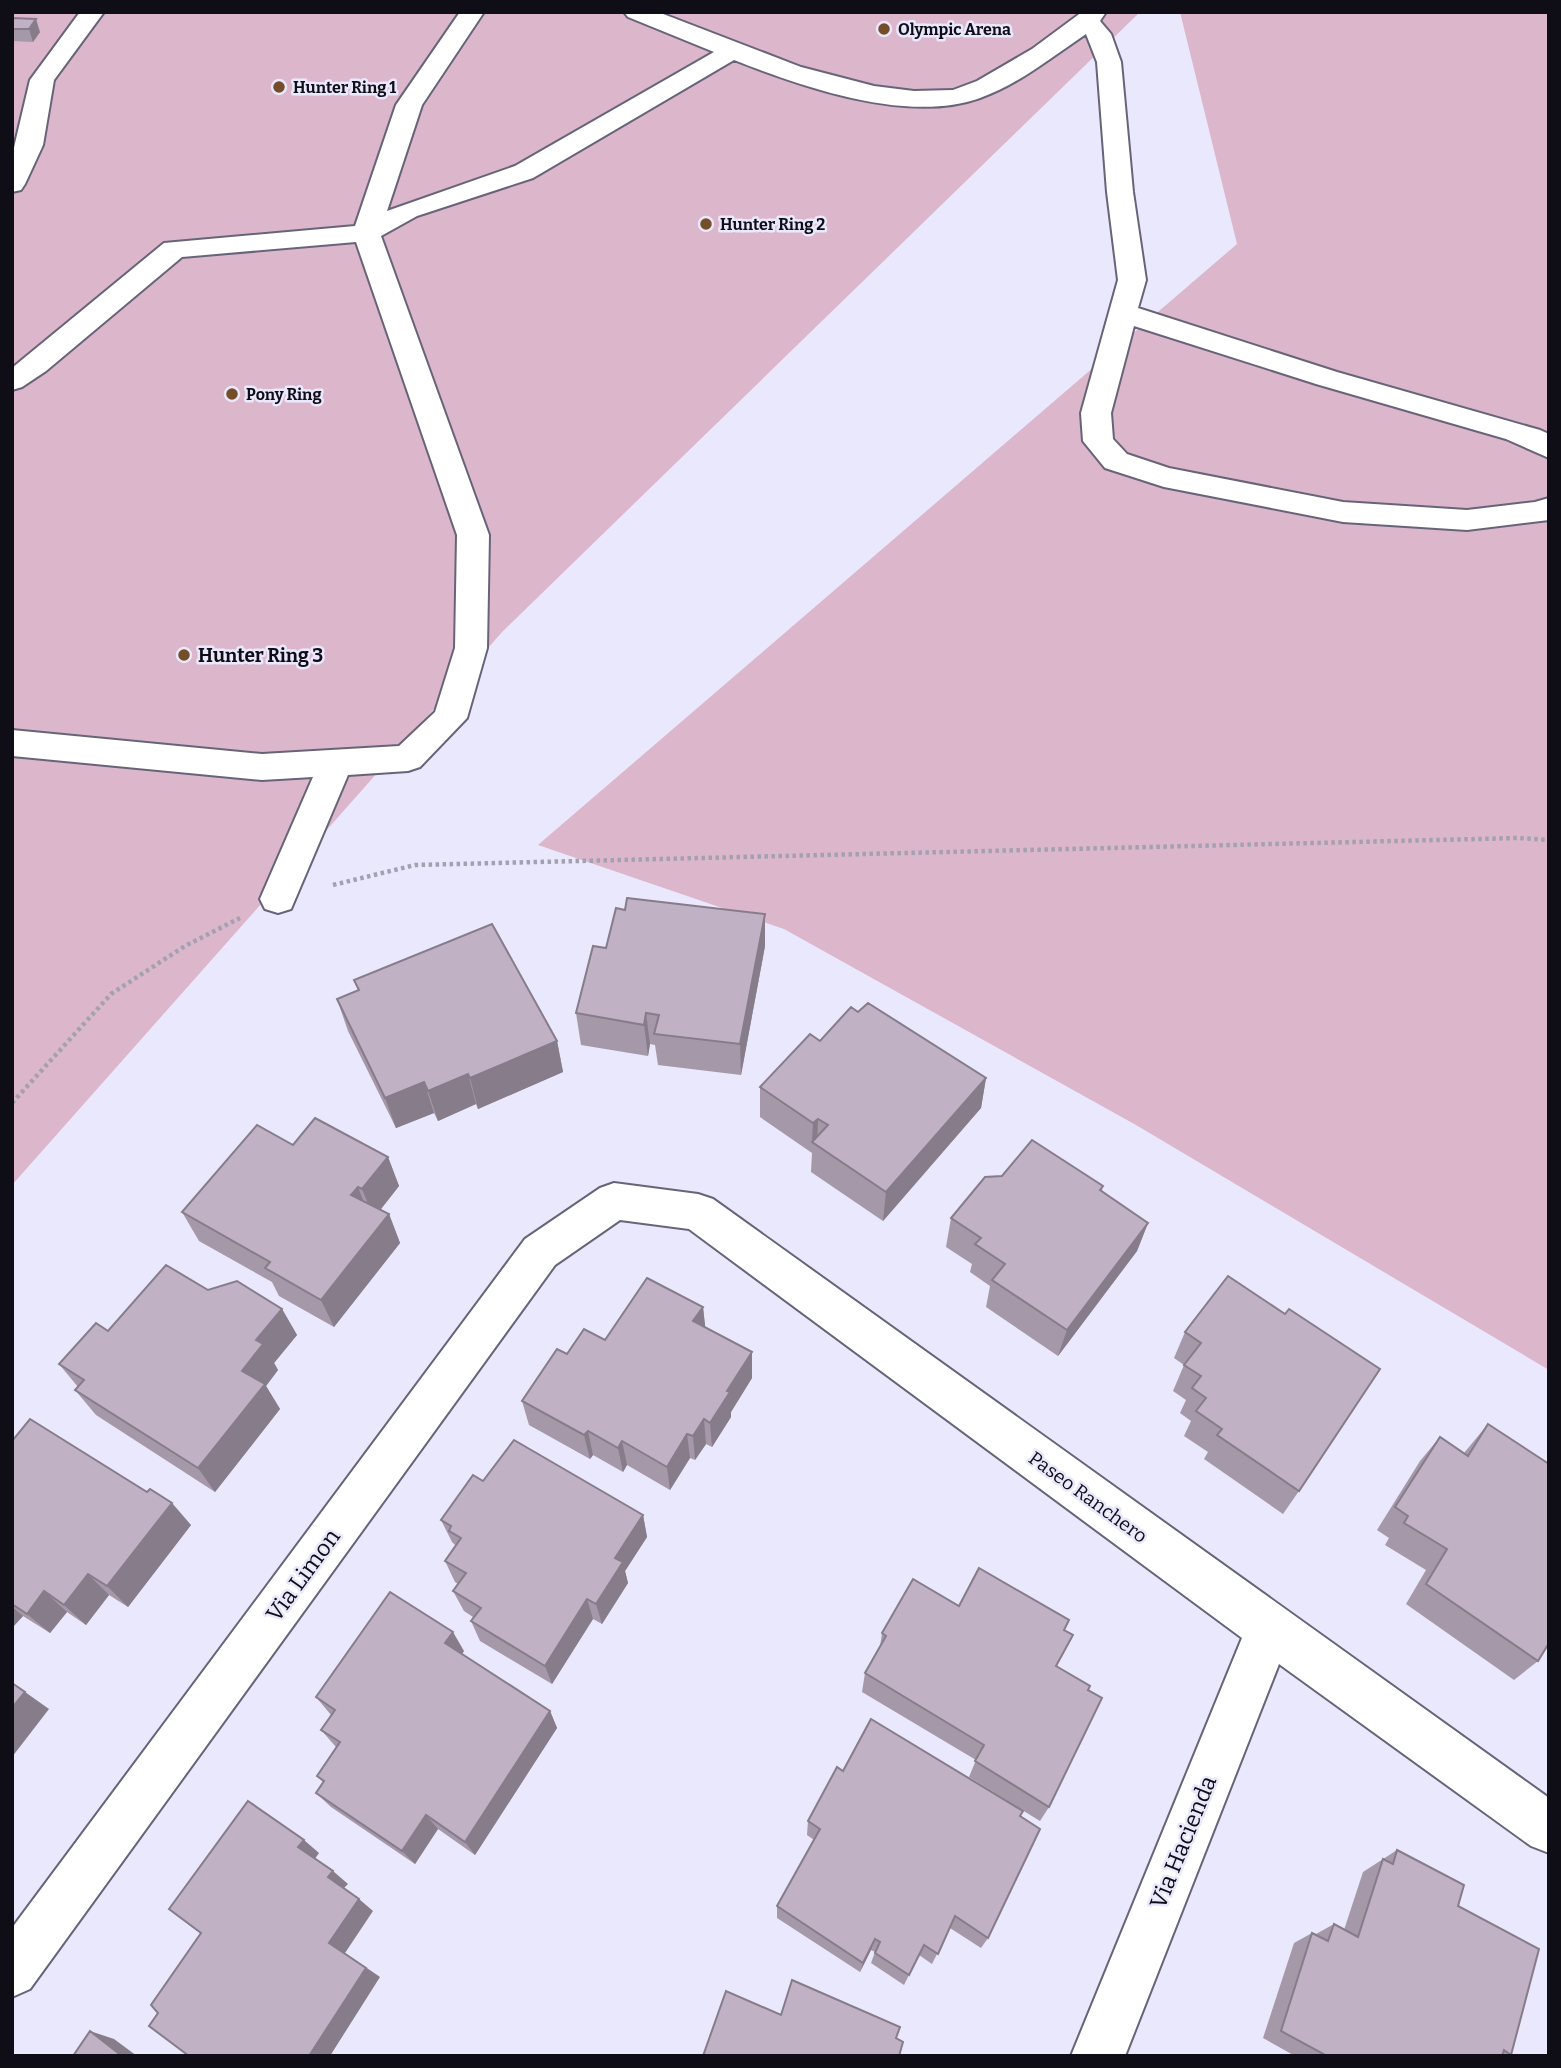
<svg xmlns="http://www.w3.org/2000/svg" width="1561" height="2068" font-family="Bitter,serif">
<style>
.green{fill:#dcb6cb}
.lines{fill:none;stroke-linecap:round;stroke-linejoin:round}
.minor-casing{stroke:#67647a;stroke-width:4}
.path{stroke:#a3a1b1;stroke-width:4.5;stroke-dasharray:3.5 3.5;stroke-linecap:butt}
.minor{fill:#fff;fill-rule:evenodd}
.wall{fill:#a598a9}
.shaded-wall{fill:#867c8a}
.building{fill:#c0b1c5;stroke:#867c8a;stroke-width:2}
.poi-dot{fill:#734e29;stroke:#eae8fc;stroke-width:2.5}
.labels{text-anchor:middle;dominant-baseline:central;stroke-width:5;stroke-linejoin:round;paint-order:stroke}
.far-poi-label{font-size:16px;font-weight:bold;fill:#0f0e16;stroke:#eae8fc;text-anchor:start}
.poi-label{font-size:19px;font-weight:bold;fill:#0f0e16;stroke:#eae8fc;text-anchor:start}
.street-label{font-size:19px;fill:#0f0e16;stroke:#eae8fc}
.near-street-label{font-size:23px;fill:#0f0e16;stroke:#eae8fc}
</style>
<rect width="100%" height="100%" fill="#eae8fc"/>
<g class="green">
<polygon points="12,12 1140,12 503,631 12,1185"/>
<polygon points="1180,12 1549,12 1549,1370 1136,1125 784,929 538,845 1237,244"/>
</g>
<g class="lines">
<g class="minor-casing">
<g id="minor">
<polygon points="80,12 104,12 54,80 43,145 25,184 21,190 12,192 12,156 30,80"/>
<path d="M 460,12 L 484,12 L 422,105 L 387,211 L 515,166 L 714,52 L 628,17 L 624,12 L 658,12 L 801,67 L 874,86 L 914,91 L 953,90 L 977,81 L 1032,49 L 1082,12 L 1106,12 L 1100,21 L 1111,34 L 1121,62 L 1133,192 L 1146,280 L 1138,308 L 1337,372 L 1540,430 L 1549,434 L 1549,458 L 1506,439 L 1316,384 L 1134,326 L 1111,413 L 1113,439 L 1127,454 L 1169,468 L 1343,502 L 1467,510 L 1535,502 L 1549,498 L 1549,520 L 1467,530 L 1343,522 L 1164,487 L 1105,468 L 1083,441 L 1081,413 L 1118,280 L 1107,192 L 1097,62 L 1086,34 C 1052,57 1019,84 980,98 C 908,124 803,87 734,60 L 533,178 L 417,216 L 381,236 L 489,535 L 487,648 L 467,718 L 420,767 L 408,771 L 348,775 L 291,909 L 278,913 L 265,909 L 260,899 L 313,777 L 262,780 L 12,756 L 12,730 L 262,754 L 399,746 L 435,712 L 455,648 L 457,535 L 356,242 L 182,257 L 46,371 L 22,387 L 12,390 L 12,368 L 164,243 L 355,226 L 396,105 Z"/>
<polygon points="614,1183 698,1194 713,1199 1549,1798 1549,1853 1531,1846 1279,1664 1125,2056 1071,2056 1242,1638 689,1229 620,1220 555,1265 30,1989 12,1997 12,1928 525,1239 600,1188"/>
</g>
</g>
<g class="path">
<polyline points="333,885 415,865 1518,838 1549,840"/>
<polyline points="12,1103 111,994 185,946 240,918"/>
</g>
<use href="#minor" class="minor"/>
</g>
<g class="wall">
<polygon points="12,18 40,32 33,42 12,41"/>
<polygon points="765,946 741,1075 658,1065 655,1045 650,1044 648,1056 581,1045 576,1013"/>
<polygon points="354,980 557,1041 563,1072 478,1109 476,1104 438,1121 434,1113 396,1128 348,1031 337,999 358,990"/>
<polygon points="858,1012 986,1078 981,1108 883,1221 811,1172 812,1153 760,1117 760,1087"/>
<polygon points="293,1145 388,1157 399,1186 380,1210 389,1214 400,1243 334,1327 279,1296 272,1282 199,1241 182,1212"/>
<polygon points="1103,1186 1102,1191 1148,1223 1137,1251 1058,1356 986,1307 990,1286 970,1272 972,1264 946,1247 951,1218"/>
<polygon points="1228,1276 1299,1491 1283,1514 1204,1459 1208,1452 1184,1436 1191,1421 1180,1413 1186,1400 1173,1391 1184,1365 1174,1358 1185,1332"/>
<polygon points="208,1290 282,1309 297,1335 274,1363 278,1370 266,1386 280,1409 215,1492 96,1415 75,1390 78,1387 59,1364 108,1331"/>
<polygon points="703,1307 705,1328 752,1378 731,1412 731,1417 712,1447 706,1444 695,1460 690,1458 670,1490 627,1465 623,1472 593,1455 590,1459 529,1425 522,1401 605,1340"/>
<polygon points="1488,1424 1538,1661 1514,1680 1406,1604 1426,1570 1385,1545 1389,1538 1377,1530 1420,1461 1440,1437 1464,1453"/>
<polygon points="12,1441 191,1525 128,1607 109,1595 86,1625 67,1612 50,1633 23,1616 12,1628"/>
<polygon points="483,1481 643,1515 647,1537 625,1571 628,1583 602,1624 593,1619 552,1684 480,1641 471,1621 473,1617 464,1611 453,1591 458,1584 455,1582 445,1561 456,1546 452,1542 441,1520"/>
<polygon points="959,1606 1064,1630 1057,1667 1049,1807 1040,1821 969,1777 976,1760 862,1692 865,1673 880,1647 882,1633"/>
<polygon points="464,1651 462,1654 550,1711 557,1728 475,1855 438,1829 415,1864 331,1807 316,1793 323,1782 317,1776 336,1747 321,1730 331,1715 316,1697"/>
<polygon points="843,1771 1020,1816 988,1938 981,1948 950,1928 932,1964 919,1955 904,1985 871,1963 875,1952 871,1950 860,1972 777,1918 777,1906 814,1840 807,1835 808,1821"/>
<polygon points="1397,1850 1458,1906 1511,2055 1295,2056 1263,2038 1294,1943 1312,1933 1316,1934 1334,1924 1344,1930 1363,1872"/>
</g>
<g class="shaded-wall">
<polygon points="36,19 40,32 33,42 29,29"/>
<polygon points="765,914 765,946 741,1075 740,1044"/>
<polygon points="646,1013 650,1044 648,1056 644,1025"/>
<polygon points="557,1041 563,1072 478,1109 470,1078"/>
<polygon points="468,1074 476,1104 438,1121 428,1091"/>
<polygon points="986,1078 981,1108 883,1221 886,1192"/>
<polygon points="424,1082 434,1113 396,1128 385,1098"/>
<polygon points="818,1119 817,1145 812,1142 813,1123"/>
<polygon points="388,1157 399,1186 374,1218 362,1189"/>
<polygon points="358,1187 369,1216 351,1195"/>
<polygon points="389,1214 400,1243 334,1327 321,1300"/>
<polygon points="1148,1223 1137,1251 1058,1356 1067,1330"/>
<polygon points="703,1307 706,1333 693,1321"/>
<polygon points="282,1309 297,1335 274,1363 278,1370 266,1386 280,1409 215,1492 198,1468 256,1340"/>
<polygon points="752,1352 752,1378 731,1412 731,1417 712,1447 710,1423 727,1391"/>
<polygon points="704,1419 706,1444 695,1460 693,1436"/>
<polygon points="588,1431 593,1455 590,1459 584,1435"/>
<polygon points="687,1434 690,1458 670,1490 667,1467"/>
<polygon points="622,1441 627,1465 623,1472 618,1448"/>
<polygon points="172,1503 191,1525 128,1607 107,1586"/>
<polygon points="643,1515 647,1537 625,1571 628,1583 602,1624 596,1604 615,1558"/>
<polygon points="88,1574 109,1595 86,1625 64,1605"/>
<polygon points="44,1591 67,1612 50,1633 27,1614"/>
<polygon points="587,1599 593,1619 552,1684 545,1666"/>
<polygon points="12,1607 23,1616 12,1628"/>
<polygon points="453,1632 464,1651 456,1662 445,1643"/>
<polygon points="25,1692 49,1709 12,1757 12,1708"/>
<polygon points="550,1711 557,1728 475,1855 465,1842"/>
<polygon points="426,1815 438,1829 415,1864 402,1851"/>
<polygon points="304,1840 319,1853 314,1860 298,1847"/>
<polygon points="333,1871 348,1884 343,1889 328,1877"/>
<polygon points="359,1899 373,1911 345,1953 380,1977 330,2056 309,2056 329,1943"/>
<polygon points="875,1939 871,1950 860,1972 863,1963"/>
<polygon points="90,2031 114,2039 137,2056 122,2056"/>
</g>
<g class="building">
<polygon points="12,18 36,19 29,29 12,29"/>
<polygon points="627,898 765,914 740,1044 654,1034 659,1015 646,1013 644,1025 576,1013 593,946 606,948 616,908 625,910"/>
<polygon points="492,924 557,1041 470,1078 468,1074 428,1091 424,1082 385,1098 337,999 359,990 354,980"/>
<polygon points="868,1003 986,1078 886,1192 812,1142 828,1125 818,1119 813,1123 760,1087 810,1034 820,1041 851,1007 858,1012"/>
<polygon points="315,1118 388,1157 362,1189 358,1187 351,1195 389,1214 321,1300 265,1268 270,1262 182,1212 257,1125 293,1145"/>
<polygon points="1032,1140 1103,1186 1100,1190 1148,1223 1067,1330 992,1280 1005,1264 975,1244 981,1238 951,1218 985,1177 1002,1176"/>
<polygon points="166,1265 208,1290 237,1281 282,1309 256,1340 263,1344 242,1371 265,1384 198,1468 75,1390 84,1380 59,1364 96,1323 108,1331"/>
<polygon points="1228,1276 1285,1314 1289,1309 1380,1369 1299,1491 1217,1435 1222,1429 1196,1411 1206,1398 1192,1388 1201,1376 1184,1365 1201,1343 1185,1332"/>
<polygon points="647,1278 703,1307 693,1321 752,1352 727,1391 730,1392 710,1423 704,1419 693,1436 687,1434 667,1467 622,1441 618,1448 588,1431 584,1435 522,1401 557,1349 567,1354 584,1329 605,1340"/>
<polygon points="30,1419 147,1492 150,1489 172,1503 107,1586 88,1574 64,1605 44,1591 27,1614 12,1604 12,1441"/>
<polygon points="1488,1424 1549,1464 1549,1643 1538,1661 1426,1584 1447,1549 1404,1523 1408,1516 1395,1507 1440,1437 1468,1456"/>
<polygon points="514,1440 643,1515 615,1558 623,1562 596,1604 587,1599 545,1666 471,1621 481,1608 453,1591 466,1573 445,1561 461,1538 449,1531 451,1526 441,1520 473,1475 483,1481"/>
<polygon points="979,1568 1069,1620 1064,1630 1073,1635 1056,1666 1090,1686 1088,1690 1102,1698 1049,1807 975,1761 984,1745 865,1673 886,1636 882,1633 913,1579 959,1606"/>
<polygon points="390,1592 453,1632 445,1643 550,1711 465,1842 426,1815 402,1851 316,1793 324,1781 317,1776 340,1742 321,1730 335,1710 316,1697"/>
<polygon points="12,1683 25,1692 12,1708"/>
<polygon points="871,1719 1023,1811 1020,1816 1040,1829 988,1938 955,1916 938,1954 924,1945 909,1975 875,1953 880,1942 875,1939 863,1963 777,1906 820,1829 808,1821 837,1767 843,1771"/>
<polygon points="248,1801 304,1840 298,1847 333,1871 328,1877 359,1899 329,1943 366,1968 309,2056 189,2056 149,2026 158,2013 151,2005 201,1933 169,1909"/>
<polygon points="1397,1850 1464,1885 1458,1906 1539,1949 1511,2055 1504,2050 1502,2056 1327,2056 1281,2031 1312,1933 1328,1941 1334,1924 1358,1937 1383,1859 1393,1864"/>
<polygon points="792,1980 900,2027 896,2038 903,2042 899,2056 703,2056 726,1991 781,2015"/>
<polygon points="90,2031 122,2056 73,2056"/>
</g>
<g class="poi-dot">
<circle cx="884" cy="29" r="7"/>
<circle cx="279" cy="87" r="7"/>
<circle cx="706" cy="224" r="7"/>
<circle cx="232" cy="394" r="7"/>
<circle cx="184" cy="655" r="7"/>
</g>
<g class="labels">
<g class="far-poi-label">
<text x="898" y="29">Olympic Arena</text>
<text x="293" y="87">Hunter Ring 1</text>
<text x="720" y="224">Hunter Ring 2</text>
<text x="246" y="394">Pony Ring</text>
</g>
<g class="poi-label">
<text x="198" y="655">Hunter Ring 3</text>
</g>
<g class="street-label">
<text transform="translate(1088 1497) rotate(36)">Paseo Ranchero</text>
</g>
<g class="near-street-label">
<text transform="translate(303 1575) rotate(-54)">Via Limon</text>
<text transform="translate(1183 1842) rotate(-68)">Via Hacienda</text>
</g>
</g>
<rect width="1561" height="2068" fill="none" stroke="#0f0e16" stroke-width="28"/>
</svg>
